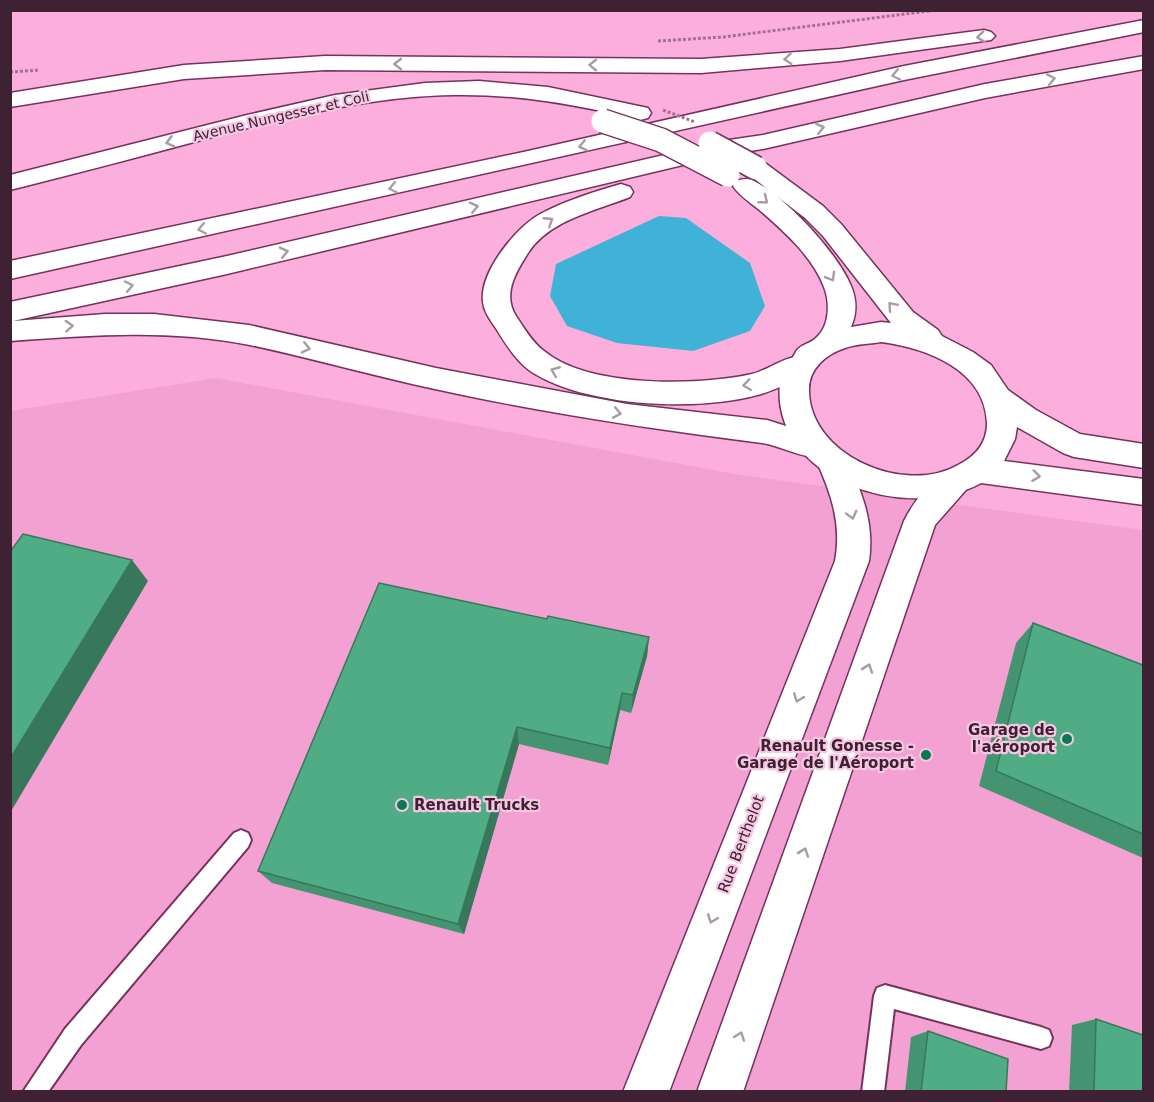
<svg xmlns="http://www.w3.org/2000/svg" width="1154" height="1102" font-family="'DejaVu Sans',sans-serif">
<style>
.built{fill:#f3a0d2}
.water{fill:#41b2d7}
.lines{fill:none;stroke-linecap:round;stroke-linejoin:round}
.service-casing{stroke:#74335c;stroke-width:4}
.secondary-casing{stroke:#74335c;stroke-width:3}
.primary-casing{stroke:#74335c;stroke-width:3}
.trunk-casing{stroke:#74335c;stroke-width:3}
.path{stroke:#a76f91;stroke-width:3;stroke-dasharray:3 2;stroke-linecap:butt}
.service{fill:#fff;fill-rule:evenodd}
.secondary{fill:#fff;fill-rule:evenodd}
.primary{fill:#fff;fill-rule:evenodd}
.trunk{fill:#fff;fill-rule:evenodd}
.primary-bridge-casing{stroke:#74335c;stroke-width:26;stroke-linecap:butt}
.path-bridge{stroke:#a76f91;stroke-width:3;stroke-dasharray:3 2;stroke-linecap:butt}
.primary-bridge{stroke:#fff;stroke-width:23}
.wall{fill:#449472}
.shaded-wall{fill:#37785d}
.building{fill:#4fac85;stroke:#37785d;stroke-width:1.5}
.oneway{stroke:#a99ba4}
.poi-dot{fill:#077955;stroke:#f6c7e2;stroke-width:2}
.labels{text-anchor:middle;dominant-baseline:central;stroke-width:4.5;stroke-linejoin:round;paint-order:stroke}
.far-street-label{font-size:14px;fill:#3f2134;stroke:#f6c7e2}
.poi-label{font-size:15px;font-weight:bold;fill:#3f2134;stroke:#f6c7e2;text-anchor:end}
.street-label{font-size:15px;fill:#3f2134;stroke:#f6c7e2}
</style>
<rect width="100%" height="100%" fill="#fcaedc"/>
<polygon class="built" points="216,378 740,475 1143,530 1143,1091 11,1092 11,411"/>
<polygon class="water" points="659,216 686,218 750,263 765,306 750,331 693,351 617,343 567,326 550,296 556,264"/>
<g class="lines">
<g class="service-casing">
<g id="service">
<polygon points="241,830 248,833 251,840 248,847 81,1045 48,1092 23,1092 65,1029 234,833"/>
<polygon points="885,985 1041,1027 1049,1030 1052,1038 1049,1046 1041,1049 894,1009 884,1092 862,1092 874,996 877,988"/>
</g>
</g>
<g class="secondary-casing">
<g id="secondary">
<path d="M 831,448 L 842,451 C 860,486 875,521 869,561 L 669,1092 L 623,1092 L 835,561 C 842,524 831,493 816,460 L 820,451 Z"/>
<path d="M 954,469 L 965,473 L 970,482 L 965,491 L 935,525 L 743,1092 L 697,1092 L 904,521 C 914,501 932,477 954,469 Z"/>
</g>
</g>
<g class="primary-casing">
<g id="primary">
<path d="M 479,81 L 548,87 L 648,108 L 651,113 L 648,118 L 640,120 C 579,105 518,94 455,95 C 371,96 290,117 209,138 C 143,156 77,173 10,190 L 10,175 L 247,115 L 335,95 L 425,83 Z"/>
<path d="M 756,161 L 765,163 L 823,206 L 841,224 L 913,312 L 938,330 L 942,336 L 973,352 L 991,365 L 1008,390 L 1036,410 L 1080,434 L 1144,444 L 1144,468 L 1074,457 L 1063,453 L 1017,427 L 1015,439 L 1004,461 L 1144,479 L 1144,505 L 981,483 C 907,524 770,480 780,382 C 781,376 785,371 788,366 C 791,361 794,355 797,350 C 802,344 811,343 816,338 C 830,326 830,302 824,287 C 813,258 786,233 763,213 C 753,204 740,197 733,186 L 736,181 C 743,179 748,178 754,181 C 786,197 838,254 851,286 C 857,300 857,313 851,327 L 881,322 L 891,323 L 823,236 L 805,218 L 747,173 L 744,168 L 747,163 ZM 881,342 C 926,348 985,369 987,423 C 987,443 976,456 958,465 C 904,496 808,455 809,389 C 809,369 826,354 845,348 C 856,344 869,344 881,342 Z"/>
</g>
</g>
<g class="trunk-casing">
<g id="trunk">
<polygon points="1144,20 1144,32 904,80 10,279 10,261 528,151 904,66"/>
<polygon points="984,30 991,32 995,36 991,40 840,61 701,73 325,70 184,79 10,107 10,93 184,65 325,56 701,59 840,49"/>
<path d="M 1144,56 L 1144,69 L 985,98 L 763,149 L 729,154 L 227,274 L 13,321 L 105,314 L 154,314 L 249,325 L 436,368 L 627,404 L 767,420 L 827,439 L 831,447 L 827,455 C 805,462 784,446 762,443 C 652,429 543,413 435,389 C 373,376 312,358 250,345 C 170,329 91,335 10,341 L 10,302 L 227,256 L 729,140 L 763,135 L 985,84 Z"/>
<path d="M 621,184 L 630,187 L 633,192 L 630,197 C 595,211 549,220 528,253 C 516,272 502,294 516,316 C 524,328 532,342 544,351 C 588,388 698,386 752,374 C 772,369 789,351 811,358 L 815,365 L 811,372 C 795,380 778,389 761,394 C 699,412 591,407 535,374 C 518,364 507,346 497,330 C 491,321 484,312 483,302 C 479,272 518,224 544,212 C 568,200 596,191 621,184 Z"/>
</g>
</g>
<g class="path">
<polyline points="658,41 723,37 937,10"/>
<polyline points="10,72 40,70"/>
</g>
<use href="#service" class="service"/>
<use href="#secondary" class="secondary"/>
<use href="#primary" class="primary"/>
<use href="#trunk" class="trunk"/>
<g class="primary-bridge-casing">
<g id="primary-bridge">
<polyline points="603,121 661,140 728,175"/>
<polyline points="710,143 756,168"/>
</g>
</g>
<polyline class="path-bridge" points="663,110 695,122"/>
<use href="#primary-bridge" class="primary-bridge"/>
</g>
<g class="wall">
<polygon points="547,619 649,637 647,656 631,713 620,710 608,765 519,744 464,934 272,883 258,871"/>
<polygon points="1033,623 1143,665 1143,858 979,786 1016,643"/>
<polygon points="1096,1019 1143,1092 1069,1092 1072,1025"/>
<polygon points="928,1031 1006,1092 905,1092 911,1037"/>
</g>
<g class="shaded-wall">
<polygon points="132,560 148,581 10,813 10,759"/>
<polygon points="649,637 647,656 631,713 633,695"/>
<polygon points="622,693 620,710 608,765 610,748"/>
<polygon points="517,727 519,744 464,934 458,924"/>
</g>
<g class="building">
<polygon points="23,534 132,560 10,759 10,552"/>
<polygon points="379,583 547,619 548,616 649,637 633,695 622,693 610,748 517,727 458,924 258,871"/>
<polygon points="1033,623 1143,665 1143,834 996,771"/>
<polygon points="1096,1019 1143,1035 1143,1092 1094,1092"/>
<polygon points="928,1031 1008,1059 1006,1092 921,1092"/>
</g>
<defs><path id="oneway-chevron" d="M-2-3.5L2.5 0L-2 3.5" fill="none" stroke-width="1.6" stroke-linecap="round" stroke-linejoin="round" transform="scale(1.5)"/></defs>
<g class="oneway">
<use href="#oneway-chevron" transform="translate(981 37) rotate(173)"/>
<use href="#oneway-chevron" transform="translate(788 59) rotate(175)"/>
<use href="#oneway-chevron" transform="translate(398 64) rotate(-180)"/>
<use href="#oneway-chevron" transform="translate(593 65) rotate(-179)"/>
<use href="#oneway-chevron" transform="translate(896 75) rotate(168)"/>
<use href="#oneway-chevron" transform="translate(1051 79) rotate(-11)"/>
<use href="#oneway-chevron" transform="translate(820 128) rotate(-13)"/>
<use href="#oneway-chevron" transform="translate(170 142) rotate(166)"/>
<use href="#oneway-chevron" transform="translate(583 146) rotate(167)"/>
<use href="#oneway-chevron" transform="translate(393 188) rotate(168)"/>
<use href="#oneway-chevron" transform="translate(764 200) rotate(39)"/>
<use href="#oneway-chevron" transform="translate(474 207) rotate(-13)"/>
<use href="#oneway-chevron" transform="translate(549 221) rotate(-33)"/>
<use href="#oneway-chevron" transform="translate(202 229) rotate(168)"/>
<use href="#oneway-chevron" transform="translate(284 252) rotate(-13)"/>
<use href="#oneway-chevron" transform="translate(831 277) rotate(60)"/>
<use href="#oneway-chevron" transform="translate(129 286) rotate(-12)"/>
<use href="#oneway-chevron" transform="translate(892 306) rotate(-131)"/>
<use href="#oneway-chevron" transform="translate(69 326) rotate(-3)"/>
<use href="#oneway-chevron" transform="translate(306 348) rotate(13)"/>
<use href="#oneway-chevron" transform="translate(555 371) rotate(-158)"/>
<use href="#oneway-chevron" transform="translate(747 385) rotate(172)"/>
<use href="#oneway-chevron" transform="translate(617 413) rotate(11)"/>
<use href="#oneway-chevron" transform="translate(1036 476) rotate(7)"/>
<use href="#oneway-chevron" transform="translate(852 515) rotate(75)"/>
<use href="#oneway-chevron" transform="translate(868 668) rotate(-71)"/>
<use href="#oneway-chevron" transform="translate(798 698) rotate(111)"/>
<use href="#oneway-chevron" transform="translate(804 852) rotate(-71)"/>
<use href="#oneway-chevron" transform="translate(712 919) rotate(111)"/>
<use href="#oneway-chevron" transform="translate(740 1036) rotate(-70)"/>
</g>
<g class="poi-dot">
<circle cx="1067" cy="739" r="6"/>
<circle cx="926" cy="755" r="6"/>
<circle cx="402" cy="805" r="6"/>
</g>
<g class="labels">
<g class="far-street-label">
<text transform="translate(281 116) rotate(-13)">Avenue Nungesser et Coli</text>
</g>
<g class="poi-label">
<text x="1055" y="730">Garage de<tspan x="1055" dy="17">l'aéroport</tspan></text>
<text x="914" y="746">Renault Gonesse -<tspan x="914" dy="17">Garage de l'Aéroport</tspan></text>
<text x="414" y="805" text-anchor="start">Renault Trucks</text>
</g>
<g class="street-label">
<text transform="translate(741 844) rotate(-69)">Rue Berthelot</text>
</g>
</g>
<rect width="1154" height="1102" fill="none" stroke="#3f2134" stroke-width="24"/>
</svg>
